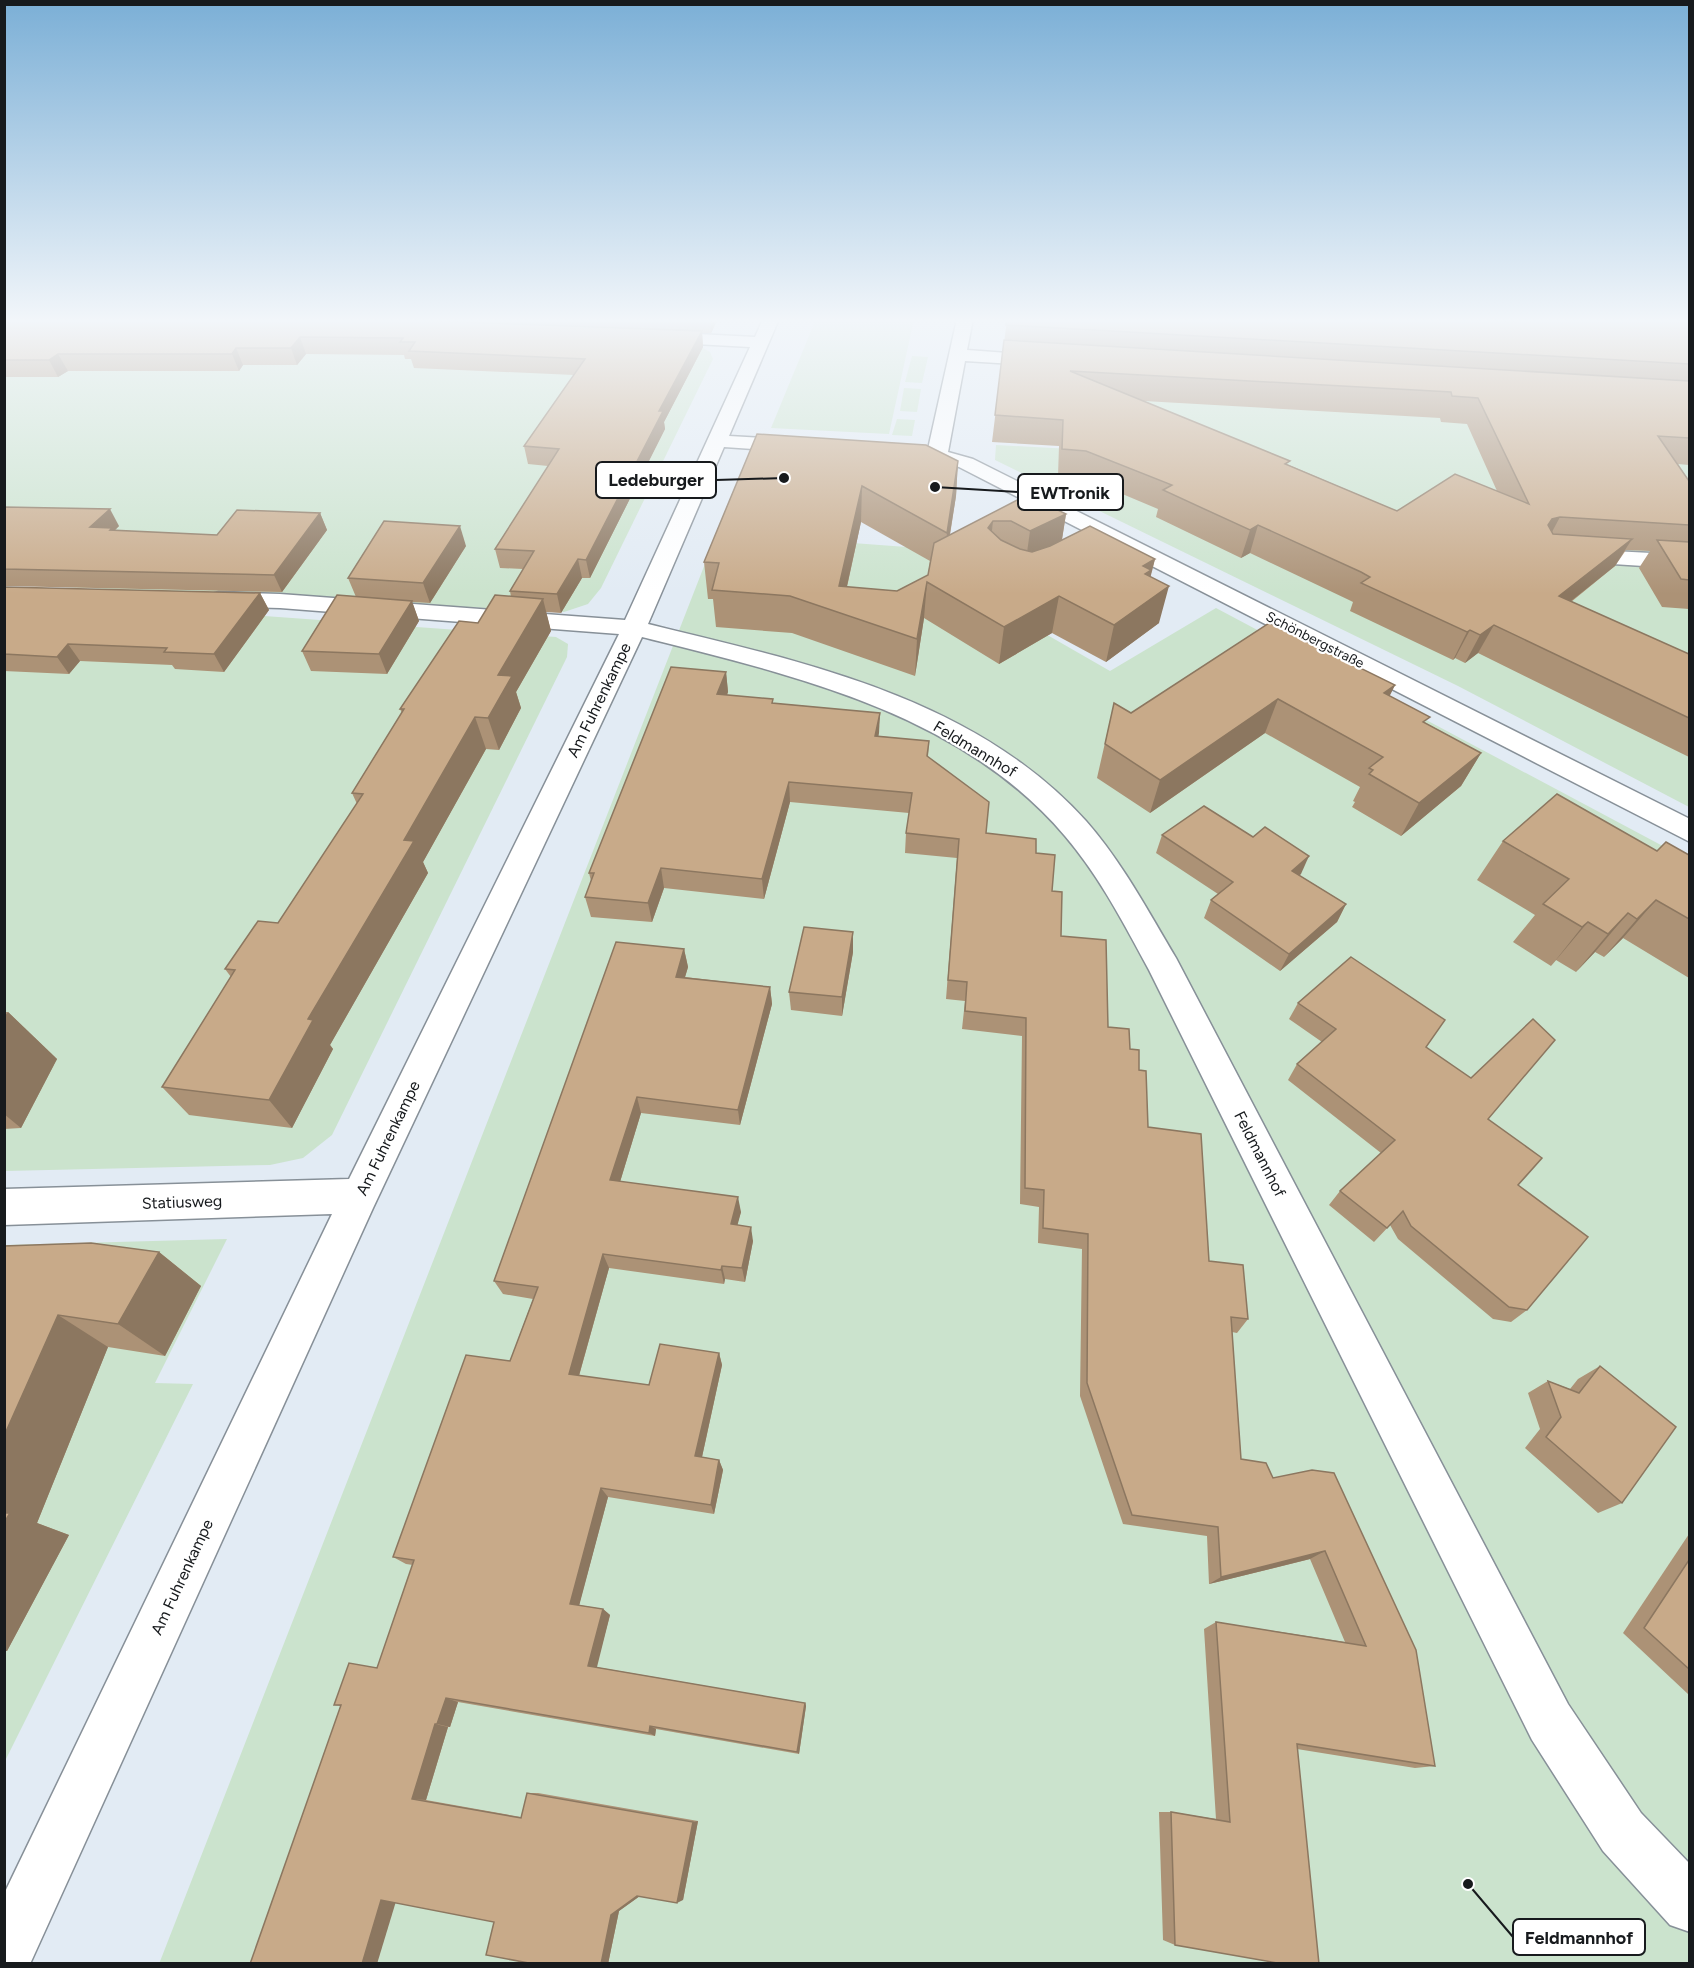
<svg xmlns="http://www.w3.org/2000/svg" width="1694" height="1968" font-family="Figtree,sans-serif">
<style>
.green{fill:#cbe3cd}
.lines{fill:none;stroke-linecap:round;stroke-linejoin:round}
.minor-casing{stroke:#879098;stroke-width:3}
.minor{fill:#fff;fill-rule:evenodd}
.wall{fill:#ac9276;fill-rule:evenodd}
.shaded-wall{fill:#8c7760}
.building{fill:#c8aa89;stroke:#8c7760;stroke-width:1.5;fill-rule:evenodd}
.labels{text-anchor:middle;dominant-baseline:central;stroke-width:4.5;stroke-linejoin:round;paint-order:stroke}
.far-street-label{font-size:14px;fill:#171a1d;stroke:#fff}
.street-label{font-size:16px;fill:#171a1d;stroke:#fff}
.leader{fill:none;stroke:#171a1d;stroke-width:2}
.callout-dot{fill:#171a1d;stroke:#fff;stroke-width:2}
.callout{fill:#fff;stroke:#171a1d;stroke-width:2}
.callout-label{font-size:18px;text-anchor:middle;font-weight:bold;fill:#171a1d}
</style>
<rect width="100%" height="100%" fill="#e2ebf4"/>
<g class="green">
<polygon points="816,319 914,319 889,434 771,428"/>
<polygon points="406,335 703,348 710,352 713,359 601,588 588,604 564,612 5,584 4,336"/>
<polygon points="912,356 928,357 922,383 905,382"/>
<polygon points="1055,387 1689,407 1689,807 1458,686 995,460 996,445 1108,451"/>
<polygon points="904,388 921,389 917,412 900,411"/>
<polygon points="897,419 915,420 912,436 892,435"/>
<polygon points="717,533 947,550 943,575 1110,671 1216,608 1689,860 1689,1963 159,1964"/>
<polygon points="182,610 556,637 568,644 567,657 332,1135 303,1158 270,1165 5,1171 4,611"/>
<polygon points="227,1239 155,1383 193,1384 5,1761 5,1245"/>
</g>
<g class="lines">
<g class="minor-casing">
<g id="minor">
<path d="M 763,319 L 779,319 L 729,436 L 799,440 L 806,442 L 809,446 L 806,450 L 799,452 L 724,447 L 648,624 C 803,662 974,697 1086,821 C 1122,862 1148,911 1176,958 L 1568,1704 L 1641,1813 L 1690,1864 L 1690,1932 L 1670,1925 L 1603,1851 L 1532,1740 L 1149,970 C 1124,924 1100,877 1065,836 C 960,712 792,675 642,637 L 373,1208 L 30,1964 L 4,1964 L 4,1894 L 332,1214 L 4,1225 L 4,1189 L 349,1179 L 619,634 L 280,608 L 219,606 L 211,604 L 207,599 L 211,594 L 219,592 L 280,594 L 625,620 L 750,347 L 659,342 L 650,337 L 659,332 L 755,337 Z"/>
<polygon points="957,319 973,319 967,350 1047,356 1056,361 1047,366 965,361 948,452 973,459 1690,819 1690,842 959,467 936,461 906,458 903,454 906,450 928,449"/>
<polygon points="1574,549 1690,555 1690,569 1566,561 1563,556 1566,551"/>
</g>
</g>
<use href="#minor" class="minor"/>
</g>
<g class="wall">
<polygon points="4,319 718,319 711,333 702,333 703,347 664,422 665,429 590,578 582,578 561,613 546,612 551,631 516,692 521,708 499,750 486,749 423,862 428,873 330,1045 333,1049 292,1128 189,1115 162,1087 231,977 225,969 278,923 357,804 352,793 402,713 400,709 478,623 511,597 510,591 523,569 500,568 495,549 548,466 528,464 524,446 574,375 414,368 411,359 405,359 404,355 306,354 297,365 243,365 239,371 68,371 58,377 4,377"/>
<path d="M 1007,319 L 1689,319 L 1689,465 L 1678,464 L 1689,481 L 1689,609 L 1662,607 L 1639,568 L 1650,551 L 1626,550 L 1615,566 L 1571,602 L 1689,654 L 1689,757 L 1478,653 L 1465,663 L 1455,658 L 1453,660 L 1350,611 L 1353,602 L 1349,600 L 1250,553 L 1241,558 L 1156,517 L 1158,509 L 1082,477 L 1058,476 L 1059,446 L 992,442 ZM 1144,401 L 1440,418 L 1441,422 L 1467,424 L 1497,491 L 1397,511 L 1289,465 Z"/>
<path d="M 757,434 L 958,461 L 956,496 L 950,535 L 1027,495 L 1066,514 L 1062,540 L 1155,559 L 1150,577 L 1159,623 L 1106,662 L 1052,633 L 999,664 L 924,618 L 915,676 L 792,633 L 716,627 L 713,599 L 708,599 L 704,562 ZM 861,522 L 930,561 L 928,575 L 897,591 L 847,587 Z"/>
<polygon points="4,507 119,526 114,531 217,535 320,513 327,530 282,592 4,586"/>
<polygon points="466,546 430,603 412,602 419,621 387,674 311,671 302,651 356,597 348,578"/>
<polygon points="4,587 260,593 269,610 224,672 175,669 172,665 80,661 69,674 4,671"/>
<polygon points="726,672 728,692 727,695 773,699 773,703 880,713 878,736 929,741 928,757 986,833 1036,853 1052,891 1061,936 1108,1027 1130,1049 1139,1070 1148,1127 1209,1261 1248,1319 1237,1333 1232,1332 1241,1459 1273,1478 1312,1470 1435,1766 1415,1768 1297,1749 1175,1945 1163,1940 1159,1812 1171,1812 1216,1819 1204,1629 1216,1622 1345,1642 1310,1559 1209,1584 1207,1536 1123,1524 1080,1396 1082,1249 1038,1243 1039,1207 1020,1204 1022,1036 962,1029 965,1001 946,999 957,858 905,853 906,833 909,813 790,802 764,899 664,888 652,922 591,917 585,897 591,881 589,873"/>
<polygon points="1395,685 1389,696 1426,723 1481,753 1461,786 1401,836 1352,807 1355,802 1353,801 1360,787 1265,733 1150,813 1097,778 1114,703 1131,713"/>
<polygon points="1162,835 1301,874 1299,875 1346,904 1337,922 1280,971 1204,918 1211,900 1218,894 1156,853"/>
<polygon points="1503,841 1657,851 1689,855 1689,978 1623,938 1604,957 1595,952 1576,972 1556,960 1551,966 1513,942 1535,915 1477,880"/>
<polygon points="853,932 853,952 842,1016 791,1010 789,992"/>
<polygon points="684,949 688,967 685,977 770,987 772,1004 740,1125 641,1113 620,1182 741,1212 737,1225 753,1241 745,1282 725,1279 724,1284 609,1268 579,1376 649,1385 719,1353 722,1365 702,1457 719,1460 723,1470 714,1514 608,1497 579,1605 603,1609 610,1615 596,1667 805,1703 806,1706 799,1754 656,1729 655,1736 458,1702 450,1727 448,1727 426,1800 521,1817 527,1793 538,1793 698,1821 683,1900 640,1896 619,1911 608,1964 534,1964 494,1922 341,1706 334,1705 377,1668 413,1565 406,1564 393,1557 510,1361 533,1299 503,1294 494,1281"/>
<polygon points="1298,1003 1426,1047 1488,1119 1518,1185 1527,1310 1511,1322 1493,1319 1398,1239 1390,1225 1374,1242 1329,1205 1340,1191 1381,1153 1288,1080 1297,1064 1322,1042 1289,1019"/>
<polygon points="4,1012 8,1012 57,1059 21,1128 4,1129"/>
<polygon points="4,1246 159,1252 201,1286 165,1356 108,1347 37,1523 69,1535 7,1651 4,1651"/>
<polygon points="1600,1366 1622,1503 1598,1513 1525,1448 1540,1429 1528,1393 1548,1381 1570,1389 1578,1379"/>
<polygon points="1689,1534 1689,1695 1623,1633"/>
</g>
<g class="shaded-wall">
<polygon points="710,319 718,319 711,333"/>
<polygon points="702,331 703,347 664,422 665,429 590,578 586,560 659,411"/>
<polygon points="300,337 306,354 297,365 291,348"/>
<polygon points="236,348 243,365 239,371 232,354"/>
<polygon points="58,354 68,371 58,377 49,360"/>
<polygon points="958,461 956,496 944,570 947,533"/>
<polygon points="862,486 861,522 841,613 839,586"/>
<polygon points="110,509 119,526 114,531 90,527"/>
<polygon points="320,513 327,530 282,592 274,575"/>
<polygon points="1066,514 1060,551 1025,567 1030,531"/>
<polygon points="1560,517 1545,545 1548,525 1552,519"/>
<polygon points="993,521 989,557 988,528"/>
<polygon points="1258,525 1250,553 1241,558 1250,530"/>
<polygon points="460,526 466,546 430,603 423,583"/>
<polygon points="1632,539 1615,566 1542,624 1559,596"/>
<polygon points="578,559 582,578 561,613 557,594"/>
<polygon points="1155,559 1146,595 1169,586 1159,623 1106,662 1114,625 1143,566"/>
<polygon points="927,582 924,618 915,676 917,639"/>
<polygon points="260,593 269,610 224,672 214,654"/>
<polygon points="1059,596 1052,633 999,664 1004,627"/>
<polygon points="543,599 551,631 516,692 521,708 499,750 488,718 498,675"/>
<polygon points="412,601 419,621 387,674 379,654"/>
<polygon points="1494,625 1478,653 1465,663 1480,635"/>
<polygon points="1470,630 1455,658 1453,660 1467,632"/>
<polygon points="68,644 80,661 69,674 57,657"/>
<polygon points="726,672 728,692 719,714 717,694"/>
<polygon points="1395,685 1379,718 1384,693"/>
<polygon points="1278,699 1265,733 1150,813 1160,780"/>
<polygon points="880,713 879,733 875,756 875,736"/>
<polygon points="475,717 486,749 423,862 428,873 330,1045 333,1049 292,1128 269,1100 308,1019 404,840"/>
<polygon points="1481,753 1461,786 1401,836 1419,803"/>
<polygon points="789,782 790,802 764,899 762,879"/>
<polygon points="1309,856 1301,874 1284,888 1292,871"/>
<polygon points="661,868 664,888 652,922 648,903"/>
<polygon points="1656,900 1623,938 1604,957 1637,919"/>
<polygon points="1346,904 1337,922 1280,971 1289,954"/>
<polygon points="1628,913 1595,952 1576,972 1608,934"/>
<polygon points="1588,922 1556,960 1551,966 1582,927"/>
<polygon points="853,932 853,952 842,1016 842,997"/>
<polygon points="684,949 688,967 680,994 676,977"/>
<polygon points="770,987 772,1004 740,1125 738,1110"/>
<polygon points="8,1012 57,1059 21,1128 4,1114 4,1017"/>
<polygon points="637,1097 641,1113 616,1195 610,1180"/>
<polygon points="738,1197 741,1212 734,1238 731,1224"/>
<polygon points="751,1227 753,1241 745,1282 742,1268"/>
<polygon points="159,1252 201,1286 165,1356 118,1324"/>
<polygon points="603,1254 609,1268 576,1386 569,1374"/>
<polygon points="722,1266 725,1279 724,1284 721,1270"/>
<polygon points="58,1315 108,1347 37,1523 69,1535 7,1651 4,1651 4,1436"/>
<polygon points="719,1353 722,1365 700,1466 695,1456"/>
<polygon points="719,1460 723,1470 714,1514 711,1505"/>
<polygon points="601,1488 608,1497 578,1610 570,1604"/>
<polygon points="1325,1551 1310,1559 1209,1584 1221,1577"/>
<polygon points="603,1609 610,1615 596,1671 588,1666"/>
<polygon points="446,1698 458,1702 450,1727 437,1724"/>
<polygon points="805,1703 806,1706 799,1754 797,1752"/>
<polygon points="435,1724 448,1727 426,1800 412,1799"/>
<polygon points="650,1726 656,1729 655,1736 649,1733"/>
<polygon points="698,1821 683,1900 677,1903 693,1822"/>
<polygon points="644,1893 619,1911 608,1964 601,1964 611,1915 637,1896"/>
<polygon points="397,1898 377,1964 362,1964 381,1900"/>
</g>
<g class="building">
<polygon points="4,319 381,319 702,331 659,411 663,411 586,560 578,559 557,594 510,591 534,551 495,549 559,449 524,446 585,359 409,351 415,342 400,342 403,338 300,337 291,348 236,348 232,354 58,354 49,360 4,360"/>
<polygon points="1007,319 1464,319 1517,322 1509,319 1689,319 1689,364 1006,325"/>
<path d="M 1004,340 L 1689,381 L 1689,438 L 1658,436 L 1689,481 L 1689,525 L 1560,517 L 1552,519 L 1548,525 L 1553,534 L 1632,539 L 1559,596 L 1689,654 L 1689,718 L 1494,625 L 1480,635 L 1470,630 L 1467,632 L 1361,583 L 1370,577 L 1361,572 L 1258,525 L 1250,530 L 1163,490 L 1172,485 L 1086,451 L 1062,449 L 1063,420 L 995,415 ZM 1070,371 L 1451,392 L 1452,396 L 1478,398 L 1529,504 L 1455,474 L 1397,511 L 1285,464 L 1290,461 Z"/>
<polygon points="757,434 926,445 958,461 947,533 862,486 839,586 897,591 928,575 934,543 1027,495 1066,514 1030,531 1011,521 993,521 988,528 1001,540 1020,549 1032,552 1050,546 1090,526 1155,559 1143,566 1151,570 1145,574 1169,586 1114,625 1059,596 1004,627 927,582 917,639 790,596 712,590 719,563 704,562"/>
<polygon points="4,507 110,509 90,527 112,528 110,530 217,535 237,510 320,513 274,575 4,569"/>
<polygon points="384,521 460,526 423,583 348,578"/>
<polygon points="1657,540 1689,542 1689,580 1681,579"/>
<polygon points="4,587 260,593 214,654 164,652 167,648 68,644 57,657 4,654"/>
<polygon points="337,595 412,601 379,654 302,651"/>
<polygon points="495,595 543,599 498,675 512,676 488,718 475,717 404,840 414,841 308,1019 313,1020 269,1100 162,1087 235,970 225,969 258,921 278,923 363,794 352,793 404,709 400,709 459,621 478,623"/>
<polygon points="1269,623 1395,685 1384,693 1430,717 1423,722 1481,753 1419,803 1369,774 1373,770 1369,768 1383,757 1278,699 1160,780 1105,744 1114,703 1131,713"/>
<polygon points="671,667 726,672 717,694 773,699 772,703 880,713 875,736 929,741 927,756 989,802 986,833 1036,839 1036,853 1055,855 1052,891 1062,892 1061,936 1106,940 1108,1027 1129,1029 1130,1049 1139,1050 1139,1070 1146,1071 1148,1127 1201,1134 1209,1261 1243,1265 1248,1319 1231,1317 1241,1459 1266,1463 1273,1478 1312,1470 1334,1473 1416,1650 1435,1766 1297,1744 1319,1964 1283,1964 1175,1945 1171,1812 1230,1822 1216,1622 1366,1646 1325,1551 1221,1577 1218,1527 1132,1515 1087,1383 1088,1234 1043,1228 1044,1190 1025,1188 1026,1018 965,1011 967,982 948,980 959,839 906,833 912,793 789,782 762,879 661,868 648,903 585,897 594,873 589,873"/>
<polygon points="1557,794 1657,851 1666,842 1689,855 1689,919 1656,900 1637,919 1628,913 1608,934 1588,922 1582,927 1543,904 1569,879 1503,841"/>
<polygon points="1204,806 1253,837 1265,827 1309,856 1292,871 1346,904 1289,954 1211,900 1233,882 1162,835"/>
<polygon points="804,927 853,932 842,997 789,992"/>
<polygon points="616,942 684,949 676,977 770,987 738,1110 637,1097 610,1180 738,1197 731,1224 751,1227 742,1268 722,1266 721,1270 603,1254 569,1374 649,1385 660,1344 719,1353 695,1456 719,1460 711,1505 601,1488 570,1604 603,1609 588,1666 805,1703 797,1752 650,1726 649,1733 446,1698 437,1724 435,1724 412,1799 521,1818 527,1793 693,1822 677,1903 637,1896 611,1915 601,1964 534,1964 486,1955 494,1922 381,1900 362,1964 250,1964 341,1705 334,1705 349,1663 377,1668 414,1560 393,1557 466,1355 510,1361 538,1287 494,1281"/>
<polygon points="1351,957 1445,1020 1426,1047 1471,1078 1533,1019 1555,1040 1488,1119 1542,1158 1518,1185 1588,1237 1527,1310 1509,1307 1411,1226 1403,1211 1387,1228 1340,1191 1395,1140 1297,1064 1336,1029 1298,1003"/>
<polygon points="91,1243 159,1252 118,1324 58,1315 4,1436 4,1246"/>
<polygon points="1600,1366 1676,1427 1622,1503 1546,1437 1561,1417 1548,1381 1579,1393"/>
<polygon points="4,1513 10,1513 4,1523"/>
<polygon points="1689,1560 1689,1669 1644,1628"/>
</g>
<linearGradient id="sky" x2="0" y2="1"><stop stop-color="#7bafd6"/><stop offset="0.54" stop-color="#f2f6fa"/><stop offset="1" stop-color="#f2f6fa" stop-opacity="0"/></linearGradient>
<rect width="1694" height="594" fill="url(#sky)"/>
<g class="labels">
<g class="far-street-label">
<text transform="translate(1315 640) rotate(27)">Schönbergstraße</text>
</g>
<g class="street-label">
<text transform="translate(599 700) rotate(-64)">Am Fuhrenkampe</text>
<text transform="translate(975 749) rotate(31)">Feldmannhof</text>
<text transform="translate(388 1138) rotate(-64)">Am Fuhrenkampe</text>
<text transform="translate(1260 1154) rotate(63)">Feldmannhof</text>
<text transform="translate(182 1202) rotate(-2)">Statiusweg</text>
<text transform="translate(182 1577) rotate(-65)">Am Fuhrenkampe</text>
</g>
</g>
<path class="leader" d="M784 478L716 480M935 487L1018 492M1468 1884L1513 1937"/>
<g class="callout-dot">
<circle cx="784" cy="478" r="6"/>
<circle cx="935" cy="487" r="6"/>
<circle cx="1468" cy="1884" r="6"/>
</g>
<g class="callout">
<rect x="596" y="462" width="120" height="36" rx="6"/>
<rect x="1018" y="474" width="105" height="36" rx="6"/>
<rect x="1513" y="1919" width="132" height="36" rx="6"/>
</g>
<g class="callout-label">
<text x="656" y="486">Ledeburger</text>
<text x="1070" y="499">EWTronik</text>
<text x="1579" y="1944">Feldmannhof</text>
</g>
<rect width="1694" height="1968" fill="none" stroke="#171a1d" stroke-width="12"/>
</svg>
